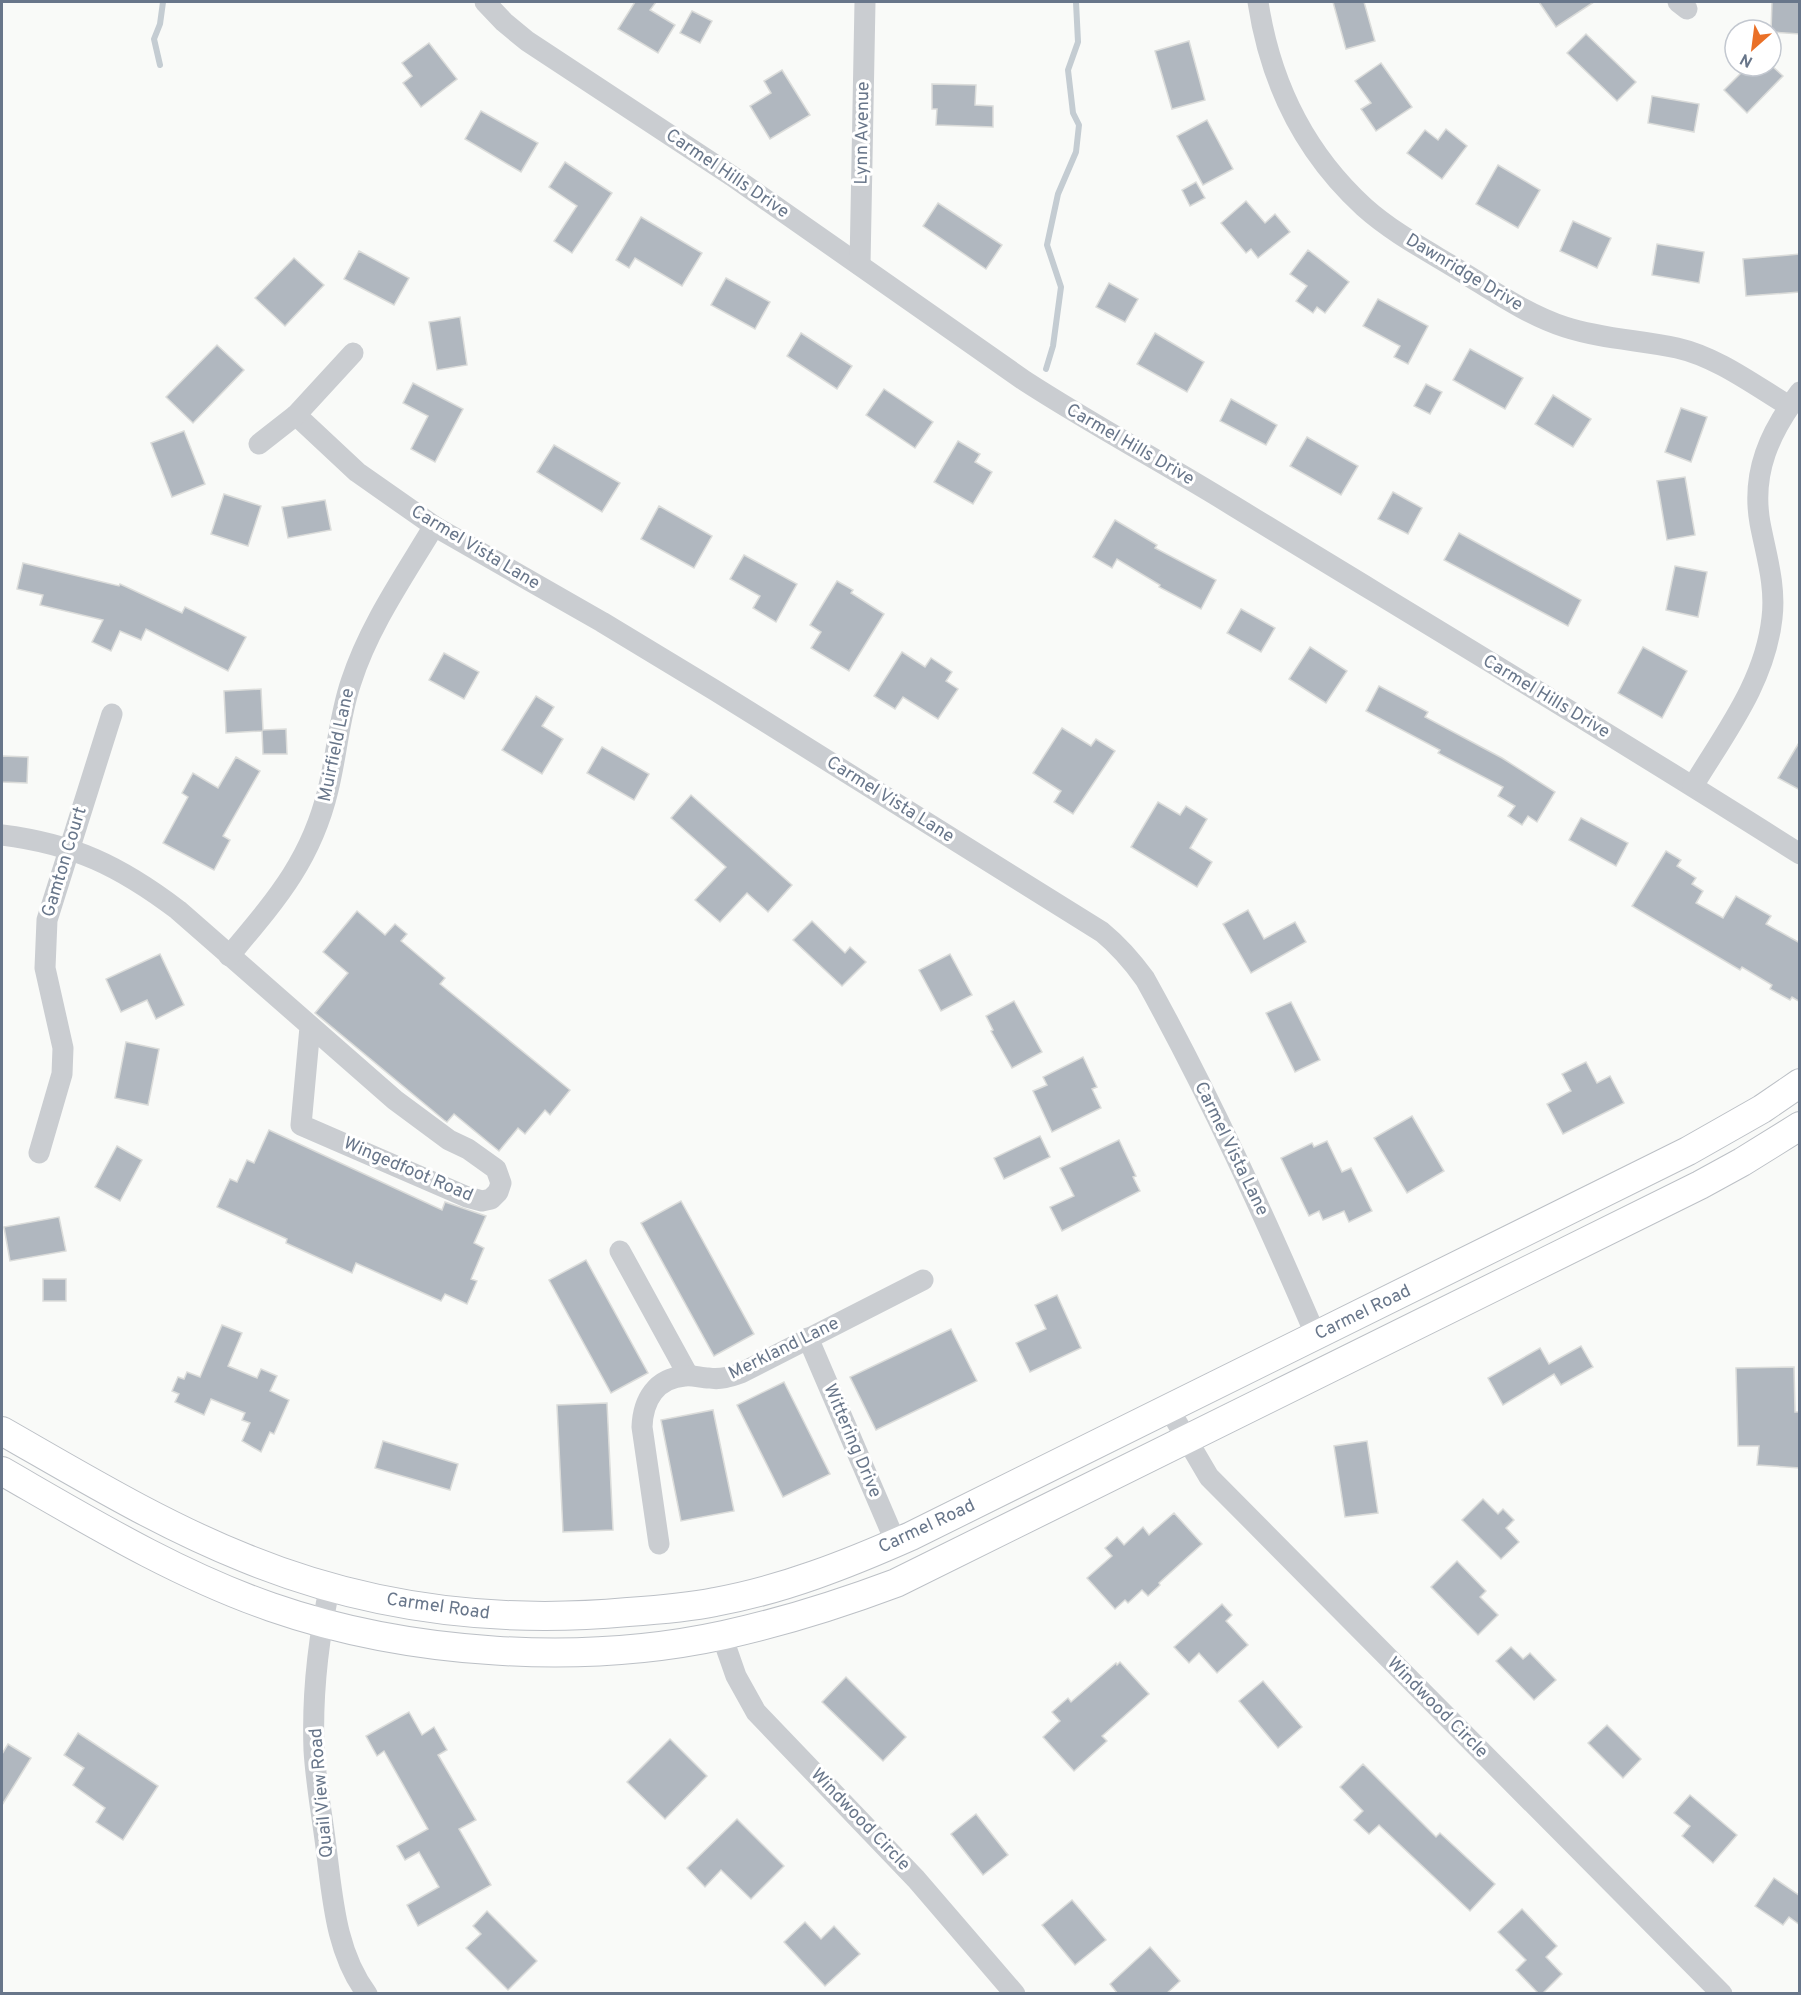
<svg xmlns="http://www.w3.org/2000/svg" width="1801" height="1995" font-family="Overpass,sans-serif">
<style>
.lines{fill:none;stroke-linecap:round;stroke-linejoin:round}
.stream{stroke:#c4ccd2;stroke-width:6}
.building{fill:#b0b7bf;stroke:#dbdcda;stroke-width:1.5}
.secondary-casing{stroke:#bcc0c6;stroke-width:30}
.minor{stroke:#cacdd1;stroke-width:21}
.secondary{stroke:#fff;stroke-width:28}
.labels{text-anchor:middle;dominant-baseline:central;stroke-width:6;stroke-linejoin:round;paint-order:stroke}
.street-label{font-size:18px;fill:#68768a;stroke:#fff}
</style>
<rect width="100%" height="100%" fill="#f9faf8"/>
<g class="lines">
<g class="stream">
<polyline points="160,65 154,39 160,24 163,2"/>
<polyline points="1046,369 1053,346 1061,287 1047,245 1058,194 1076,152 1079,125 1073,113 1068,70 1078,42 1076,2"/>
</g>
</g>
<g class="building">
<polygon points="635,2 656,2 650,10 675,25 658,53 618,29"/>
<polygon points="1333,2 1364,2 1375,41 1346,49"/>
<polygon points="1539,2 1594,2 1556,27"/>
<polygon points="1772,2 1800,2 1800,34 1771,32"/>
<polygon points="692,11 712,21 700,43 680,33"/>
<polygon points="1586,34 1636,82 1617,101 1567,53"/>
<polygon points="1189,41 1205,100 1172,109 1155,51"/>
<polygon points="429,43 457,79 421,107 403,83 412,76 402,63"/>
<polygon points="1381,63 1412,107 1376,131 1361,109 1371,103 1355,81"/>
<polygon points="1748,66 1772,66 1783,76 1747,113 1724,90"/>
<polygon points="782,70 810,115 770,139 750,106 771,93 764,81"/>
<polygon points="932,84 976,85 975,105 993,106 993,127 936,125 937,109 932,109"/>
<polygon points="1652,96 1699,104 1694,132 1648,123"/>
<polygon points="481,111 538,143 521,172 465,139"/>
<polygon points="1207,120 1233,169 1203,185 1177,136"/>
<polygon points="1446,129 1467,146 1442,179 1407,153 1425,130 1438,140"/>
<polygon points="565,162 612,193 572,253 554,241 577,206 549,187"/>
<polygon points="1498,165 1540,190 1518,228 1476,204"/>
<polygon points="1196,182 1205,198 1190,206 1182,190"/>
<polygon points="1246,201 1265,223 1275,214 1290,232 1258,258 1251,249 1246,253 1221,223"/>
<polygon points="938,203 1002,245 986,269 923,226"/>
<polygon points="641,217 702,253 682,286 635,258 629,268 616,260"/>
<polygon points="1573,221 1611,238 1597,268 1560,251"/>
<polygon points="1657,244 1704,252 1699,283 1652,275"/>
<polygon points="1308,250 1349,282 1325,313 1317,307 1313,313 1296,301 1307,286 1290,274"/>
<polygon points="359,251 409,278 394,305 344,279"/>
<polygon points="1800,254 1800,292 1746,296 1743,259"/>
<polygon points="294,258 324,285 285,326 255,298"/>
<polygon points="726,278 770,302 755,329 711,305"/>
<polygon points="1109,283 1138,299 1125,322 1096,307"/>
<polygon points="1378,299 1428,326 1408,364 1394,357 1400,346 1363,326"/>
<polygon points="460,317 467,365 437,370 429,322"/>
<polygon points="801,333 852,366 837,389 787,356"/>
<polygon points="1155,333 1204,362 1187,392 1137,364"/>
<polygon points="217,345 244,370 193,423 166,397"/>
<polygon points="1470,349 1523,378 1505,409 1453,380"/>
<polygon points="413,383 463,409 435,462 411,449 428,416 403,403"/>
<polygon points="1426,384 1442,392 1430,414 1414,406"/>
<polygon points="884,389 933,422 915,448 866,415"/>
<polygon points="1553,395 1591,419 1573,447 1535,424"/>
<polygon points="1231,399 1277,425 1266,445 1220,421"/>
<polygon points="1681,408 1707,417 1691,462 1665,452"/>
<polygon points="184,431 205,484 172,497 151,443"/>
<polygon points="1307,437 1358,466 1341,495 1290,466"/>
<polygon points="958,441 980,454 975,462 992,472 973,504 934,482"/>
<polygon points="554,445 620,483 602,512 537,472"/>
<polygon points="1685,477 1695,535 1667,540 1657,481"/>
<polygon points="1393,492 1422,508 1408,534 1378,519"/>
<polygon points="224,494 261,506 248,546 211,534"/>
<polygon points="325,500 331,530 288,538 282,507"/>
<polygon points="659,506 712,536 694,568 641,539"/>
<polygon points="1115,520 1157,545 1155,548 1216,580 1201,609 1159,587 1160,585 1117,559 1112,568 1093,557"/>
<polygon points="1459,533 1581,600 1568,626 1444,560"/>
<polygon points="744,555 797,584 776,622 753,608 760,596 730,579"/>
<polygon points="23,563 119,586 120,584 182,613 185,607 246,637 228,671 146,629 141,640 120,631 111,651 92,642 103,620 40,605 43,595 17,589"/>
<polygon points="1675,566 1707,572 1698,617 1666,610"/>
<polygon points="837,581 853,590 851,593 884,614 849,671 811,648 821,632 810,625"/>
<polygon points="1241,609 1275,628 1261,652 1227,633"/>
<polygon points="1310,647 1347,671 1326,703 1289,679"/>
<polygon points="1643,647 1687,671 1662,718 1618,693"/>
<polygon points="902,652 925,667 931,658 952,672 946,681 958,689 938,719 903,697 895,709 874,696"/>
<polygon points="444,653 479,672 464,699 429,680"/>
<polygon points="1379,686 1428,712 1425,717 1502,758 1555,792 1537,822 1528,816 1522,825 1508,816 1515,806 1498,796 1503,787 1438,753 1440,750 1366,711"/>
<polygon points="261,689 263,730 286,729 287,754 263,754 262,731 226,733 224,691"/>
<polygon points="536,696 554,707 542,726 563,739 542,774 502,750"/>
<polygon points="1062,728 1091,746 1096,739 1115,751 1073,814 1054,802 1061,791 1033,773"/>
<polygon points="1800,741 1800,790 1778,778"/>
<polygon points="602,747 649,774 634,800 587,773"/>
<polygon points="2,756 28,757 27,783 2,782"/>
<polygon points="236,757 260,771 223,836 230,840 214,870 163,843 188,797 182,793 193,773 218,788"/>
<polygon points="691,795 792,885 768,912 747,893 720,922 695,900 726,867 671,818"/>
<polygon points="1158,802 1180,815 1186,806 1207,819 1190,848 1212,862 1197,887 1131,847"/>
<polygon points="1581,818 1628,843 1616,866 1569,840"/>
<polygon points="1666,851 1681,860 1677,866 1696,878 1692,884 1703,891 1696,903 1723,918 1736,896 1771,916 1766,924 1800,943 1800,1002 1792,997 1790,1000 1770,989 1772,985 1742,967 1740,970 1632,906"/>
<polygon points="1248,910 1264,939 1295,922 1306,942 1251,973 1223,924"/>
<polygon points="357,911 385,935 395,924 407,934 401,941 445,978 440,984 570,1090 550,1115 545,1110 525,1134 518,1128 499,1151 454,1114 447,1122 444,1120 315,1013 348,973 323,952"/>
<polygon points="812,921 845,953 850,947 866,962 842,986 793,940"/>
<polygon points="160,954 184,1005 156,1019 147,1000 121,1012 106,979"/>
<polygon points="950,954 972,995 941,1011 919,970"/>
<polygon points="1014,1001 1042,1052 1012,1068 991,1031 993,1030 986,1016"/>
<polygon points="1291,1002 1320,1060 1295,1072 1266,1013"/>
<polygon points="126,1042 159,1049 148,1105 115,1098"/>
<polygon points="1083,1057 1097,1087 1092,1089 1101,1108 1052,1132 1033,1091 1047,1085 1043,1077"/>
<polygon points="1586,1062 1597,1083 1610,1076 1624,1103 1563,1134 1547,1104 1571,1091 1562,1074"/>
<polygon points="1412,1116 1444,1171 1407,1193 1374,1138"/>
<polygon points="269,1130 442,1210 445,1202 486,1216 474,1243 484,1248 471,1279 477,1281 467,1304 445,1294 441,1301 356,1263 352,1273 286,1243 287,1239 217,1207 230,1179 237,1182 247,1160 254,1163"/>
<polygon points="1040,1136 1050,1157 1004,1179 994,1158"/>
<polygon points="1119,1140 1136,1176 1133,1177 1140,1191 1062,1231 1050,1207 1074,1196 1060,1168"/>
<polygon points="1327,1141 1342,1172 1351,1168 1372,1211 1349,1222 1344,1211 1323,1220 1319,1211 1309,1216 1281,1158 1312,1143 1314,1147"/>
<polygon points="117,1146 142,1160 120,1201 95,1187"/>
<polygon points="681,1201 754,1334 714,1356 641,1223"/>
<polygon points="59,1217 66,1251 10,1261 4,1227"/>
<polygon points="586,1260 648,1373 611,1393 549,1280"/>
<rect x="43" y="1279" width="23" height="22"/>
<polygon points="1057,1295 1081,1348 1030,1372 1016,1343 1046,1329 1035,1305"/>
<polygon points="222,1325 242,1333 228,1366 257,1378 261,1369 277,1376 270,1391 289,1400 274,1434 270,1432 261,1452 242,1441 250,1423 242,1420 245,1413 211,1399 204,1415 175,1402 179,1394 172,1391 178,1377 184,1379 187,1372 200,1377"/>
<polygon points="951,1329 977,1381 876,1430 850,1377"/>
<polygon points="1581,1346 1593,1367 1561,1385 1554,1374 1503,1405 1488,1378 1540,1348 1549,1364"/>
<polygon points="1794,1367 1795,1412 1800,1412 1800,1468 1757,1465 1759,1446 1738,1446 1736,1368"/>
<polygon points="784,1382 830,1474 783,1497 737,1405"/>
<polygon points="607,1403 613,1530 563,1532 557,1405"/>
<polygon points="713,1410 734,1511 681,1521 661,1420"/>
<polygon points="383,1441 458,1464 450,1490 375,1468"/>
<polygon points="1367,1441 1378,1513 1345,1517 1334,1446"/>
<polygon points="1483,1499 1498,1514 1503,1509 1514,1520 1506,1528 1519,1542 1501,1559 1462,1520"/>
<polygon points="1174,1513 1202,1544 1159,1583 1160,1585 1148,1596 1142,1590 1128,1603 1125,1600 1115,1609 1087,1578 1112,1556 1105,1548 1117,1537 1124,1545 1143,1527 1149,1535"/>
<polygon points="1457,1561 1486,1591 1480,1597 1498,1615 1478,1635 1431,1587"/>
<polygon points="1222,1604 1232,1615 1226,1621 1248,1645 1217,1673 1199,1653 1189,1663 1174,1647"/>
<polygon points="1511,1647 1523,1659 1530,1653 1556,1680 1534,1700 1496,1661"/>
<polygon points="1120,1662 1149,1694 1102,1736 1107,1741 1074,1771 1043,1737 1060,1721 1052,1712 1068,1698 1071,1702 1116,1663 1117,1665"/>
<polygon points="846,1677 906,1737 883,1761 822,1702"/>
<polygon points="1263,1681 1302,1727 1278,1748 1239,1701"/>
<polygon points="409,1712 422,1735 434,1727 447,1750 438,1755 476,1820 459,1829 491,1885 418,1926 407,1905 439,1887 419,1852 405,1860 397,1846 428,1829 384,1751 377,1756 366,1736"/>
<polygon points="1607,1725 1641,1759 1623,1778 1588,1743"/>
<polygon points="78,1733 158,1786 123,1840 96,1822 105,1808 73,1785 84,1768 64,1755"/>
<polygon points="670,1739 707,1776 665,1819 627,1782"/>
<polygon points="8,1744 31,1758 2,1805 2,1754"/>
<polygon points="1363,1764 1436,1837 1440,1833 1495,1884 1470,1911 1379,1825 1369,1834 1354,1820 1363,1811 1340,1787"/>
<polygon points="1690,1795 1737,1835 1713,1863 1682,1836 1690,1826 1674,1813"/>
<polygon points="976,1814 1008,1855 983,1875 951,1834"/>
<polygon points="737,1819 784,1866 751,1899 721,1870 705,1887 687,1868"/>
<polygon points="1774,1878 1800,1896 1800,1925 1789,1917 1783,1925 1755,1906"/>
<polygon points="1072,1900 1106,1940 1075,1965 1042,1925"/>
<polygon points="1522,1909 1557,1946 1546,1957 1562,1974 1542,1994 1539,1994 1516,1970 1526,1960 1498,1932"/>
<polygon points="487,1911 537,1961 508,1990 466,1948 481,1934 473,1926"/>
<polygon points="805,1922 821,1939 834,1926 860,1954 825,1986 784,1942"/>
<polygon points="1150,1947 1180,1981 1166,1994 1118,1994 1110,1984"/>
</g>
<g class="lines">
<g class="secondary-casing">
<g id="secondary">
<path d="M 2,1431 C 81,1476 160,1524 245,1558 C 367,1608 498,1624 628,1612 C 657,1610 686,1608 715,1602 C 782,1590 848,1564 911,1536 L 1688,1151 L 1762,1109 L 1800,1083"/>
<path d="M 2,1471 C 89,1521 176,1574 271,1607 C 409,1655 582,1666 724,1635 C 783,1622 840,1604 896,1583 L 1700,1185 L 1742,1162 L 1800,1126"/>
</g>
</g>
<g class="minor">
<path d="M 485,2 L 504,22 L 527,41 L 732,176 L 1025,381 C 1093,425 1164,463 1232,505 C 1422,621 1613,735 1800,854"/>
<path d="M 1258,2 C 1270,81 1304,152 1364,207 C 1393,233 1428,251 1462,272 C 1495,292 1528,315 1565,327 C 1602,339 1640,340 1677,348 C 1717,357 1754,385 1789,406"/>
<polyline points="1678,2 1687,9"/>
<polyline points="860,265 865,2"/>
<path d="M 296,415 L 357,472 L 434,526 L 602,622 L 716,691 L 1102,932 C 1119,946 1132,961 1145,979 C 1209,1094 1264,1215 1316,1336"/>
<polyline points="259,444 296,415 353,353"/>
<path d="M 1693,786 C 1725,733 1765,682 1772,618 C 1776,585 1766,555 1760,523 C 1751,472 1770,432 1800,392"/>
<path d="M 2,835 C 74,844 120,866 178,910 L 395,1100 L 449,1140 L 468,1149 L 496,1169 L 501,1183 L 498,1192 L 491,1199 L 482,1201 L 467,1197 L 301,1125 L 310,1027"/>
<path d="M 229,956 C 275,901 311,861 328,790 C 337,754 339,717 351,682 C 369,626 404,576 434,526"/>
<polyline points="39,1153 62,1074 63,1048 45,968 47,920 112,714"/>
<polyline points="620,1251 688,1375"/>
<polyline points="808,1338 896,1543"/>
<polyline points="1169,1409 1209,1477 1722,1994"/>
<path d="M 659,1544 L 642,1427 C 643,1400 656,1378 685,1376 C 693,1375 701,1378 709,1378 C 720,1380 730,1377 741,1373 L 923,1280"/>
<path d="M 330,1586 C 318,1640 312,1695 314,1750 C 316,1785 323,1820 327,1855 C 333,1903 337,1954 367,1994"/>
<polyline points="722,1636 736,1676 756,1712 916,1879 1015,1994"/>
</g>
<use href="#secondary" class="secondary"/>
</g>
<g class="labels">
<g class="street-label">
<text transform="translate(863 133) rotate(-89)">Lynn Avenue</text>
<text transform="translate(727 174) rotate(34)">Carmel Hills Drive</text>
<text transform="translate(1464 273) rotate(31)">Dawnridge Drive</text>
<text transform="translate(1130 445) rotate(30)">Carmel Hills Drive</text>
<text transform="translate(475 548) rotate(31)">Carmel Vista Lane</text>
<text transform="translate(1546 697) rotate(31)">Carmel Hills Drive</text>
<text transform="translate(337 745) rotate(-78)">Muirfield Lane</text>
<text transform="translate(890 800) rotate(32)">Carmel Vista Lane</text>
<text transform="translate(65 862) rotate(-73)">Gamton Court</text>
<text transform="translate(1231 1149) rotate(64)">Carmel Vista Lane</text>
<text transform="translate(408 1170) rotate(23)">Wingedfoot Road</text>
<text transform="translate(1363 1313) rotate(-26)">Carmel Road</text>
<text transform="translate(784 1349) rotate(-26)">Merkland Lane</text>
<text transform="translate(852 1441) rotate(67)">Wittering Drive</text>
<text transform="translate(927 1527) rotate(-25)">Carmel Road</text>
<text transform="translate(438 1607) rotate(8)">Carmel Road</text>
<text transform="translate(1437 1708) rotate(45)">Windwood Circle</text>
<text transform="translate(322 1793) rotate(-95)">Quail View Road</text>
<text transform="translate(860 1820) rotate(46)">Windwood Circle</text>
</g>
</g>
<rect width="1801" height="1995" fill="none" stroke="#68768a" stroke-width="6"/>
<g transform="translate(1753 48) rotate(208)"><circle r="28" fill="#ffffff" stroke="#c3c8d0" stroke-width="1.5"/>
<path d="M0-4.5L10 22L0 15L-10 22Z" fill="#ea7027"/>
<text y="-9" font-size="16" font-weight="bold" text-anchor="middle" fill="#68768a">N</text>
</g>
</svg>
